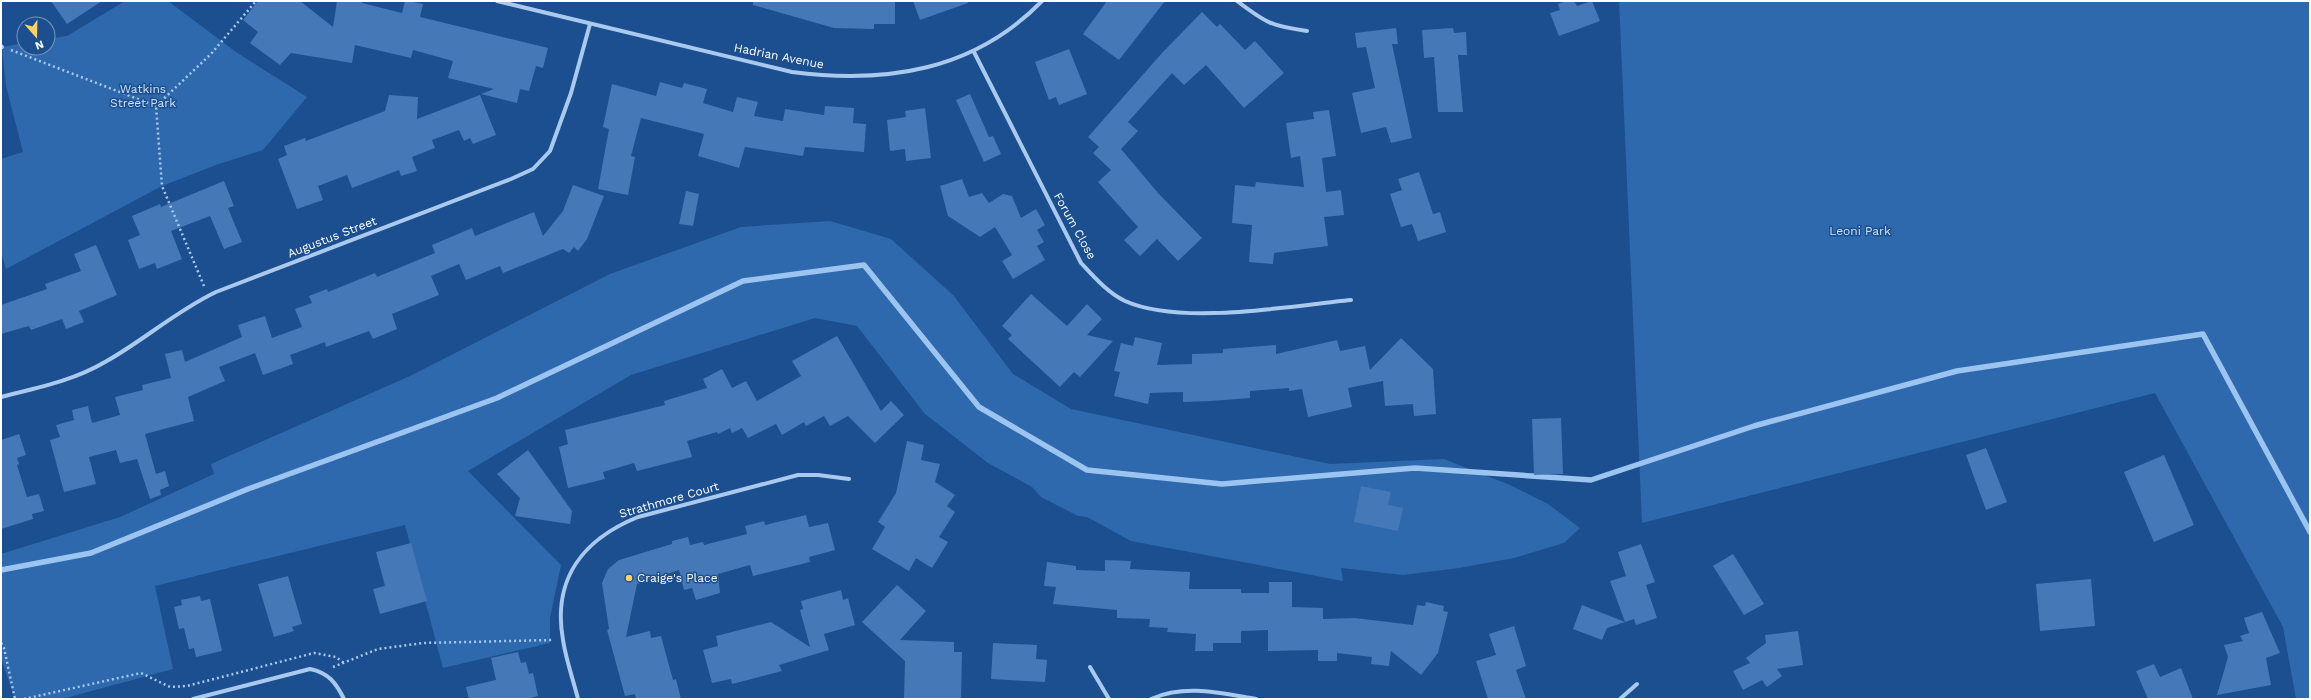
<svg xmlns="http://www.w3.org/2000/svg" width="2311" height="700" font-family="'Work Sans',sans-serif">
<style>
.green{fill:#2e69ad}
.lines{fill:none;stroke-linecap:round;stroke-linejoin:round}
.stream{stroke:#9cc4f0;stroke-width:5.5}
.building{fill:#4478b7}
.path{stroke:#a9c9ee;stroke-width:2.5;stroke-dasharray:2 3;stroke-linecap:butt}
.minor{stroke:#a9c9ee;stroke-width:4}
.poi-dot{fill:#ffd166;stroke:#1b4f8f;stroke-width:1.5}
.labels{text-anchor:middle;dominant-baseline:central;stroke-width:3;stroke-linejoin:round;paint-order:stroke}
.street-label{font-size:12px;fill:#fff;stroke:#1b4f8f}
.park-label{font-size:12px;fill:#cfe3fa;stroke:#1b4f8f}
.poi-label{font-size:12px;fill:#fff;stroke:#1b4f8f;text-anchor:start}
</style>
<rect width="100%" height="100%" fill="#1b4f8f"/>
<g class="green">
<polygon points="125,1 168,1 236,52 307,97 263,150 216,165 162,186 6,269 1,252 1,159 23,152 6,86 2,47 24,43 24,48 48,48 48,39 67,36"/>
<polygon points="1619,1 2310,1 2310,699 2296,699 2283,627 2155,393 1642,523"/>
<polygon points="830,221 891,239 953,295 1013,374 1071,409 1330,464 1444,459 1510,485 1548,504 1580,528 1564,543 1514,558 1459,568 1403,575 1341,568 1343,581 1131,541 1087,517 1078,516 1041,497 1032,487 988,463 925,414 857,326 815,318 631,375 468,471 561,565 550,618 550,643 443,668 405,525 155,586 173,669 62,699 15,699 1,658 1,554 120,517 214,474 211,464 410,376 610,274 741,227"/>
</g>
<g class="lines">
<polyline class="stream" points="1,570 91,553 248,489 497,398 743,281 864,265 979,407 1087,470 1222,484 1415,468 1591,480 1754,426 1957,371 2203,334 2310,532"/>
</g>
<g class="building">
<polygon points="51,1 102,1 67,24"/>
<polygon points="258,1 300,1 333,27 337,1 362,1 362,3 402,13 405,1 409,1 423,4 420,17 548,48 543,68 536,66 529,91 520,89 517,103 481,94 494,89 448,78 453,61 413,50 411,58 355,45 352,63 291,53 280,65 250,43 258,32 243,20"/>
<polygon points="753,1 895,1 895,24 874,24 874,29 834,28 753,5"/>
<polygon points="913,1 968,1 968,3 920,20"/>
<polygon points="1107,1 1165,1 1119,60 1083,34"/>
<polygon points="1567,1 1574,1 1577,6 1592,1 1600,21 1559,36 1550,13 1560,10 1558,4"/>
<polygon points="1202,12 1217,27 1220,24 1245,50 1255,41 1284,73 1244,108 1206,65 1184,85 1172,73 1128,122 1138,131 1121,149 1158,193 1202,238 1178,261 1157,239 1140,256 1124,240 1138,227 1098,182 1111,170 1093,153 1099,147 1088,137 1162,53"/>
<polygon points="1396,28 1398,44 1392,44 1412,138 1391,143 1386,127 1361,133 1352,93 1375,88 1366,47 1357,48 1355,33"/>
<polygon points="1453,28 1454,33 1466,32 1467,55 1458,55 1463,112 1438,112 1434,57 1424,58 1422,30"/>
<polygon points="1069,49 1087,94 1059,105 1056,97 1049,100 1035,62"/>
<polygon points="660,82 682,88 684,83 707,89 703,103 733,112 737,97 758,102 754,116 783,121 785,109 824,115 825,106 854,108 853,123 866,124 864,152 805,147 803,156 745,147 739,168 698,156 704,134 641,118 631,156 635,157 628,195 598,189 609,129 603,127 612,84 656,96"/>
<polygon points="970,94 989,137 993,136 1001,154 984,162 956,100"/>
<polygon points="389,95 418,97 417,119 480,95 496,135 473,144 470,138 464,141 459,130 432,140 435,148 412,157 417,171 401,176 399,170 352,188 347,175 318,186 323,200 297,209 278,159 287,155 284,146 305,138 306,141 385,111"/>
<polygon points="925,108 931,158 906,161 905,149 890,151 887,120 906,117 905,111"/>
<polygon points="1329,110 1336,156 1322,158 1326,192 1341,190 1344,215 1324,217 1328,246 1274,253 1273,264 1249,262 1252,225 1232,223 1235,185 1255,187 1256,182 1304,187 1300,156 1291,158 1286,123 1314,119 1313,112"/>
<polygon points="1419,172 1433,214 1440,212 1446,232 1418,241 1412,224 1401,227 1390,194 1402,190 1398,179"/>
<polygon points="962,179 969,197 982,193 989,203 1003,194 1012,196 1021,218 1036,209 1045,225 1037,230 1044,242 1037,246 1045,260 1013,279 1002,261 1012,255 995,227 980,237 948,216 940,186"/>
<polygon points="224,181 234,206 228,208 242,242 224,249 210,216 171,231 182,259 157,269 155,263 139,269 128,240 140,235 132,216 160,204 161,207"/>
<polygon points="573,185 604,196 587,239 578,251 574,247 569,253 563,249 503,273 500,266 466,280 459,264 431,276 439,295 392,314 397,329 373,339 369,331 326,347 325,342 290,355 293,364 263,375 255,353 219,367 225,381 188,397 194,421 145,434 156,474 165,471 169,486 160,490 161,495 150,499 137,459 120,463 116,450 89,457 96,484 64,492 50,440 60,437 56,425 74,420 72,410 88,406 92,423 120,415 115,397 143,390 142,385 171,378 165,354 182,350 185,362 242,337 238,325 265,316 272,338 302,327 295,309 312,303 309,296 327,289 328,292 375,273 377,277 435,253 432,245 472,228 475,236 534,212 543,236 563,211"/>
<polygon points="686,191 699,194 693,226 679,224"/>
<polygon points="96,245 117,295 79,311 84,322 66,329 62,319 31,330 29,326 1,334 1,305 47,289 45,284 81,271 74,254"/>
<polygon points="1031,294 1067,326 1087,304 1102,319 1087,335 1113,341 1080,377 1074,372 1060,387 1008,339 1012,335 1002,326"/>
<polygon points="837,336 881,411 891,401 904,415 875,443 848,416 830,426 824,416 806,426 804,422 782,435 776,424 748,438 742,428 732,433 730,428 718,434 717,432 687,441 692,457 637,471 634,463 603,472 605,479 568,488 559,447 568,444 565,430 665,405 664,401 707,388 703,379 722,369 732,388 746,381 757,401 801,376 792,361"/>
<polygon points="1135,337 1162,343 1157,365 1192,364 1192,354 1223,353 1223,349 1276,345 1276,354 1337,340 1340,351 1365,346 1370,370 1401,338 1433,369 1436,414 1414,416 1413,404 1385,406 1383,381 1348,388 1352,407 1308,417 1302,389 1289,391 1289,388 1250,391 1250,398 1211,401 1183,402 1183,392 1150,393 1148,404 1114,396 1120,372 1114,371 1121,343 1133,346"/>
<polygon points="1561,418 1563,474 1534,475 1532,419"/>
<polygon points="19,434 26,455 17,458 19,464 17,465 27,497 39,494 44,511 32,514 33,519 1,529 1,440"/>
<polygon points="907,441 924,445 921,460 940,464 935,482 955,495 947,506 955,512 939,537 948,542 932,568 916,558 909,571 872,549 885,527 878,522 896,493"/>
<polygon points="1986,448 2007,502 1986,510 1966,455"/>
<polygon points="528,450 572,511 570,524 515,516 520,498 497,474"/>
<polygon points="2164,455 2194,525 2154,542 2124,472"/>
<polygon points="1361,486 1391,492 1388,505 1403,508 1398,531 1354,522"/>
<polygon points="806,515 809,527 828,523 835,550 809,557 810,562 753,576 750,565 718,574 720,593 696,600 692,588 684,590 679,570 637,584 626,637 650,631 651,638 661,636 673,680 676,679 681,699 636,699 635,694 625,696 607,630 609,629 602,583 608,569 619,560 672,544 672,541 688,537 690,545 703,542 704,545 747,534 745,526 764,521 765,525"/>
<polygon points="411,543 427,601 380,614 373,589 385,586 376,552"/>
<polygon points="1641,544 1655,582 1646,585 1657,618 1636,625 1634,619 1607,628 1602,640 1573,629 1582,605 1625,622 1610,581 1626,576 1618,552"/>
<polygon points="1733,554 1764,604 1744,615 1713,566"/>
<polygon points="1105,560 1131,561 1130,569 1190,572 1189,589 1241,589 1241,593 1269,593 1269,582 1292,582 1292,607 1323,608 1323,619 1355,618 1413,625 1417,605 1425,606 1426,602 1444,606 1443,611 1448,612 1438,653 1421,675 1391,651 1389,666 1371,664 1372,657 1337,653 1337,661 1318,661 1318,650 1268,651 1268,630 1241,631 1241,643 1213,643 1213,651 1195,651 1196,634 1167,632 1168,628 1149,627 1150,619 1117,618 1117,610 1053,604 1056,587 1044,586 1047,562 1076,566 1076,570 1105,571"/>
<polygon points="288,576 302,624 292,627 294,631 274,637 258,584"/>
<polygon points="2091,579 2095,626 2040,631 2036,584"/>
<polygon points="897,585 926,611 900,640 954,642 954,652 962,652 961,699 904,698 905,661 862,622"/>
<polygon points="841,590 843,600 848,598 855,625 824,634 829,650 779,665 782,671 732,684 731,679 712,683 703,650 718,646 716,636 771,622 810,647 800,610 803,609 801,601"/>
<polygon points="200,596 201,601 210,599 222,651 196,657 194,648 189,649 184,628 179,629 174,607 182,605 181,600"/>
<polygon points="2262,612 2280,653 2266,658 2271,685 2217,695 2228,657 2224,645 2243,641 2240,636 2249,633 2244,618"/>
<polygon points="1514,626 1526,666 1516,670 1526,699 1488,699 1476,661 1496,655 1489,634"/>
<polygon points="1798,631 1803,665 1777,669 1782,676 1767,687 1762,680 1743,690 1733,671 1750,663 1746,658 1766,643 1765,635"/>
<polygon points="993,643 1037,645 1036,659 1047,660 1045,682 991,679"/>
<polygon points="518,652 521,663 526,662 529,674 533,673 538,696 527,699 469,699 466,687 496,680 491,658"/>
<polygon points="2154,664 2160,677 2181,668 2193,699 2148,699 2136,671"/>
</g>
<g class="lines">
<g class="path">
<polyline points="11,50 156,106"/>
<polyline points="204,286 162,186 156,106 211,54 256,1"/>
<polyline points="1,643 4,648 15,699"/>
<polyline points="333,667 378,649 423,643 552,640"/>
<polyline points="24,699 141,673 170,687 187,686 314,653 336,657 344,663"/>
</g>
<g class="minor">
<path d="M 497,1 L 792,72 C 886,84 974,71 1042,1"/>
<path d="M 1237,1 C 1266,23 1271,26 1307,31"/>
<polyline points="1,46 2,47"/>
<path d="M 974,52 L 1081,263 C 1094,277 1108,293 1125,301 C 1181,326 1289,306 1351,300"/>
<path d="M 1,397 C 36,388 73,381 105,362 C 143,341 176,311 216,292 L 511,179 L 533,169 L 550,151 L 571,93 L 590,24"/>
<polyline points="1090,667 1109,699"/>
<path d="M 193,699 L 310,669 C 329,673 336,683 344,699"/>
<path d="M 578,699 C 573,679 566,660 563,640 C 552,578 584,539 638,517 L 798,475 L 818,475 L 849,479"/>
<path d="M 1151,699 C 1185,684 1220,693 1256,699"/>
<polyline points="1620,699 1637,684"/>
</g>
</g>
<circle class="poi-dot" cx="629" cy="578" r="4"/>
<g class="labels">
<g class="street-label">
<text transform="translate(779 56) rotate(11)">Hadrian Avenue</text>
<text transform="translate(1075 226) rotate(61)">Forum Close</text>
<text transform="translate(332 237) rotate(-21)">Augustus Street</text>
<text transform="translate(669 500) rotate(-16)">Strathmore Court</text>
</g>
<g class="park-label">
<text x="143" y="89">Watkins<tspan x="143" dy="14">Street Park</tspan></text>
<text x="1860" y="231">Leoni Park</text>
</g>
<g class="poi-label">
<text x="637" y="578">Craige's Place</text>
</g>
</g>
<rect width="2311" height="700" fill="none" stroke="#ffffff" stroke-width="4"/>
<g transform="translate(36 36) rotate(160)"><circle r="19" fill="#1b4f8f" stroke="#7695bc"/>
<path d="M0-3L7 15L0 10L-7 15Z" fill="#ffd166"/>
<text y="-6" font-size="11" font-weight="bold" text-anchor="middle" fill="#ffffff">N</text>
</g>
</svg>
